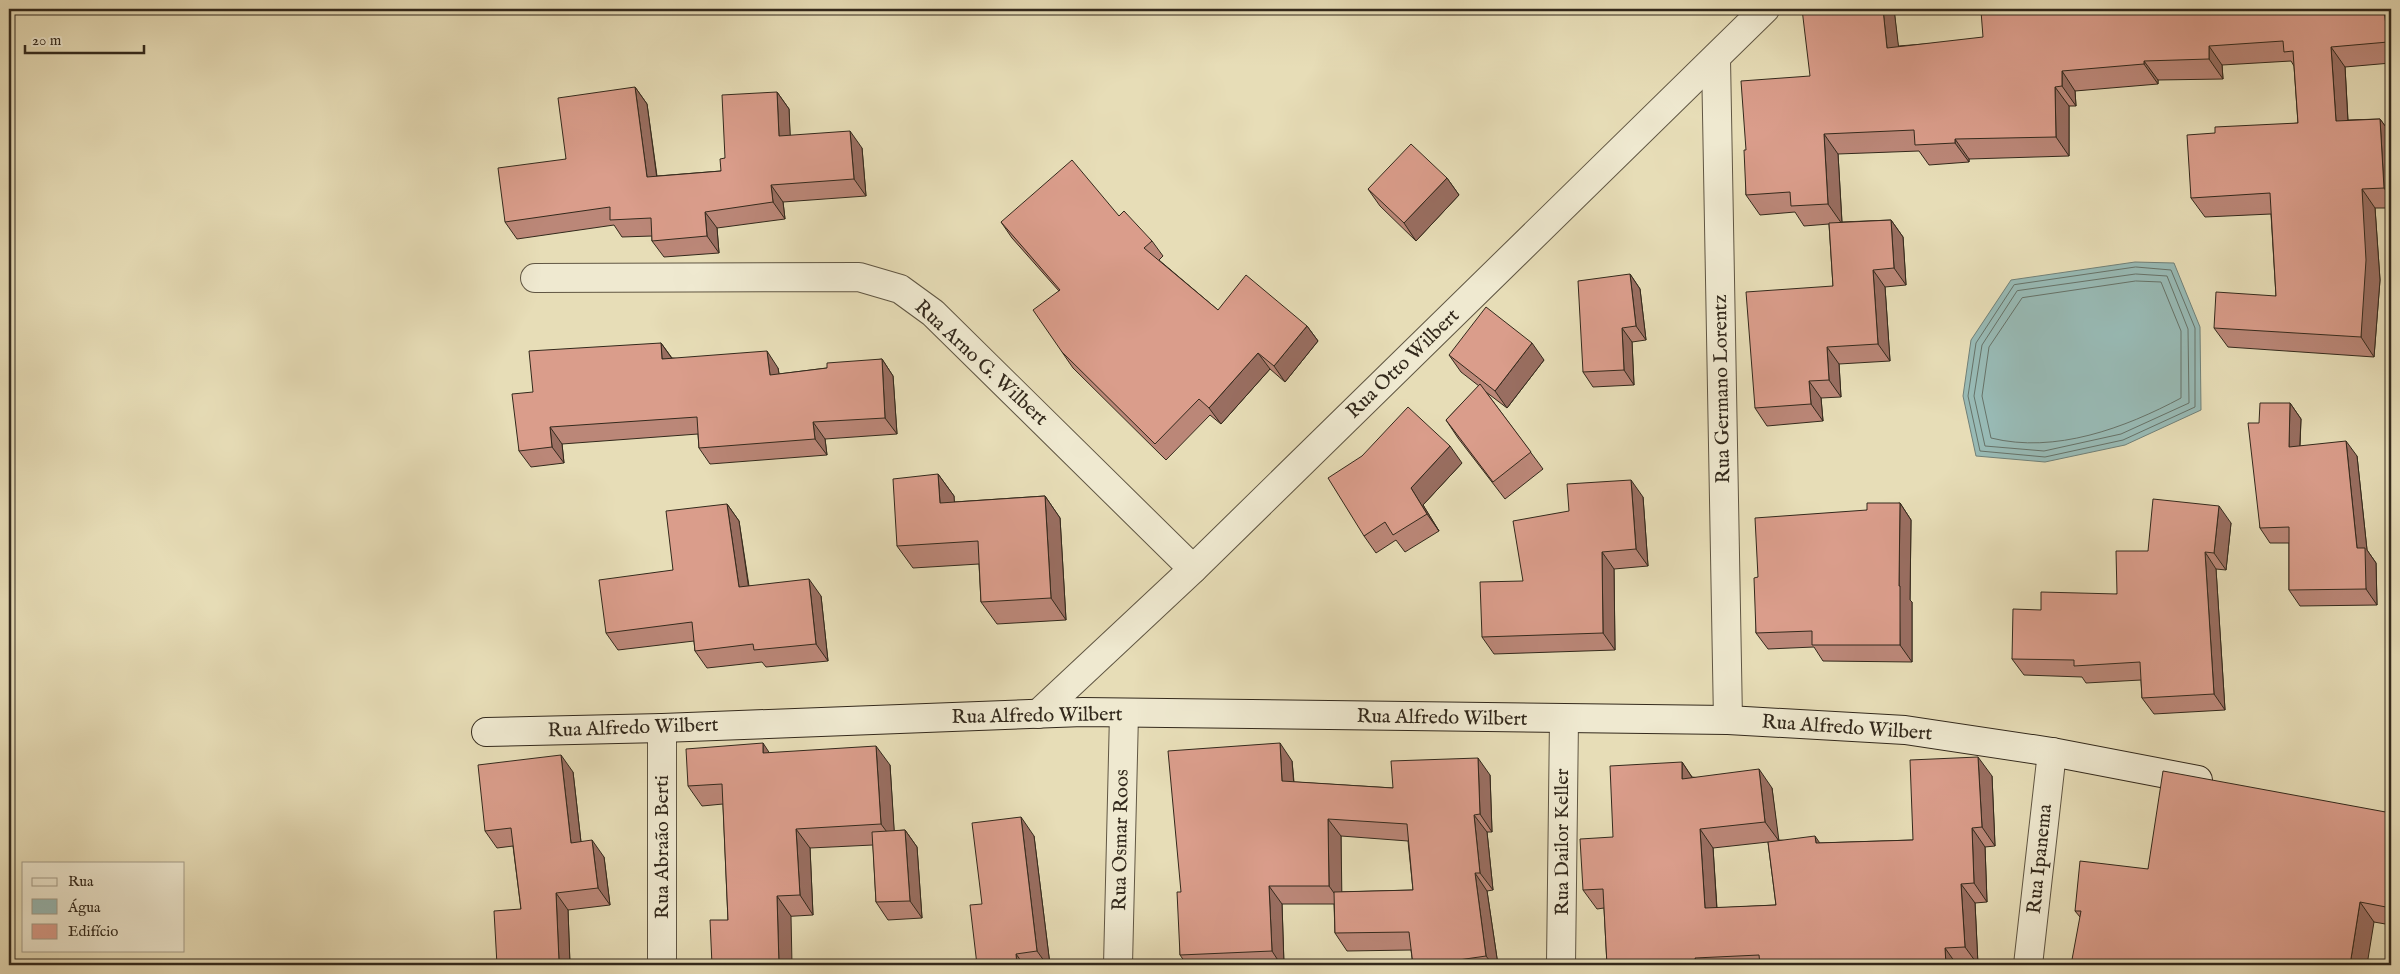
<svg xmlns="http://www.w3.org/2000/svg" width="2400" height="974" font-family="'IM FELL English',serif">
<style>
.water{fill:#98bab5;stroke:#708078}
.lines{fill:none;stroke-linecap:round;stroke-linejoin:round}
.shore{stroke:#667268;stroke-width:1}
.street-casing{stroke:#605643;stroke-width:30}
.secondary-casing{stroke:#33291c;stroke-width:30}
.street{stroke:#efe9d0;stroke-width:28}
.secondary{stroke:#efe9d0;stroke-width:28}
.wall{fill:#bb8778;stroke:#33291c;fill-rule:evenodd}
.shaded-wall{fill:#996e61;stroke:#33291c}
.building{fill:#da9d8b;stroke:#33291c}
.labels{text-anchor:middle;dominant-baseline:central;stroke-width:4.5;stroke-linejoin:round;paint-order:stroke}
.street-label{font-size:20px;fill:#33291c;stroke:#efe9d0}
</style>
<rect width="100%" height="100%" fill="#e7ddb7"/>
<filter id="stains"><feTurbulence type="fractalNoise" baseFrequency=".004" numOctaves="4"/><feColorMatrix values="0 0 0 0 .2 0 0 0 0 .09 0 0 0 0 .02 0 0 0 .5 -.17"/></filter>
<radialGradient id="worn" r=".72"><stop offset=".6" stop-color="#630" stop-opacity="0"/><stop offset="1" stop-color="#630" stop-opacity=".3"/></radialGradient>
<polygon class="water" points="2135,262 2174,263 2200,327 2201,410 2125,445 2045,462 1976,456 1963,396 1971,340 2011,280"/>
<g class="lines">
<g class="shore">
<polygon points="2136,267 2171,270 2195,328 2195,407 2123,440 2045,457 1980,451 1968,396 1976,343 2014,285"/>
<polygon points="2136,274 2167,276 2188,329 2189,403 2121,434 2044,451 1985,446 1974,396 1982,345 2017,291"/>
<path d="M 2136,281 L 2161,282 L 2181,331 L 2181,398 C 2125,428 2055,454 1991,438 L 1982,396 L 1989,347 L 2022,298 Z"/>
</g>
<g class="street-casing">
<g id="street">
<polyline points="1716,59 1728,720"/>
<polyline points="535,278 859,277 900,289 933,313 1193,569"/>
<polyline points="1038,714 1193,569 1765,9"/>
<polyline points="662,728 662,965"/>
<polyline points="1118,965 1124,714"/>
<polyline points="1561,965 1564,719"/>
<polyline points="2028,965 2052,752"/>
</g>
</g>
<g class="secondary-casing">
<polyline id="secondary" points="486,732 662,728 1083,712 1728,720 1905,730 2052,752 2198,780"/>
</g>
<use href="#street" class="street"/>
<use href="#secondary" class="secondary"/>
</g>
<g class="wall">
<polygon points="1894,9 1898,46 2391,9 2391,63 2345,67 2348,120 2380,119 2391,134 2391,208 2375,208 2380,280 2374,357 2228,347 2214,328 2276,296 2271,214 2205,217 2191,198 2215,133 2298,123 2294,66 2291,61 2222,65 2223,79 2158,80 2158,84 2075,91 2076,106 2069,106 2069,156 1969,159 1969,162 1929,165 1919,151 1838,154 1842,222 1891,220 1903,237 1906,285 1885,287 1890,361 1839,364 1841,397 1821,398 1823,421 1767,426 1755,408 1833,286 1829,224 1804,226 1795,212 1760,215 1746,195 1746,150 1810,76"/>
<polygon points="635,87 647,104 657,176 721,171 725,158 777,92 789,109 790,136 862,148 866,196 783,202 785,219 717,228 719,253 664,257 652,241 652,236 622,237 614,225 517,239 505,222"/>
<polygon points="1447,178 1459,195 1416,241 1380,206 1368,189"/>
<polygon points="1119,216 1152,241 1163,256 1159,260 1218,310 1307,326 1318,341 1285,382 1270,369 1221,424 1210,415 1166,460 1073,368 1062,352 1059,291 1012,238 1001,222"/>
<polygon points="1630,274 1640,289 1646,340 1632,342 1634,385 1593,387 1583,372"/>
<polygon points="661,343 672,358 778,368 779,374 827,368 882,359 893,376 897,434 825,439 827,455 710,464 699,448 698,434 562,444 564,463 531,467 519,451 533,392"/>
<polygon points="1449,355 1544,360 1507,408 1486,392 1543,469 1505,499 1458,438 1446,420 1479,386 1461,372"/>
<polygon points="2290,403 2301,419 2300,446 2357,456 2367,550 2376,563 2377,605 2300,606 2289,590 2289,543 2270,543 2260,528 2259,423"/>
<polygon points="1462,463 1423,505 1439,531 1405,552 1396,540 1376,553 1364,536"/>
<polygon points="938,474 954,496 954,502 1045,496 1060,518 1066,620 997,624 981,602 979,564 913,568 897,546"/>
<polygon points="1643,497 1648,566 1614,569 1615,650 1494,654 1482,637 1523,581"/>
<polygon points="1900,503 1911,520 1910,600 1912,602 1912,662 1823,661 1814,647 1768,649 1756,633 1758,577 1867,510"/>
<polygon points="727,504 739,521 749,586 821,596 828,661 766,667 762,662 707,668 695,651 694,641 618,650 606,633 673,570"/>
<polygon points="2231,523 2226,570 2216,569 2225,710 2154,714 2142,698 2141,680 2086,683 2082,677 2024,675 2012,659 2041,610 2117,594 2148,551"/>
<polygon points="769,753 890,765 894,831 905,830 917,847 922,918 888,920 876,902 873,845 810,848 813,915 728,920 723,804 702,806 688,786"/>
<path d="M 1292,761 L 1294,782 L 1393,788 L 1490,775 L 1492,832 L 1487,832 L 1493,890 L 1487,891 L 1498,965 L 1413,965 L 1411,950 L 1347,951 L 1335,933 L 1334,904 L 1282,904 L 1284,965 L 1187,965 L 1180,955 L 1181,892 ZM 1341,836 L 1408,841 L 1413,890 L 1341,892 Z"/>
<path d="M 1682,762 L 1692,777 L 1772,788 L 1778,840 L 1820,843 L 1913,840 L 1992,776 L 1995,846 L 1985,847 L 1987,902 L 1975,903 L 1978,965 L 1607,965 L 1604,908 L 1597,909 L 1583,890 ZM 1768,842 L 1776,905 L 1717,908 L 1713,848 Z"/>
<polygon points="573,772 581,842 604,857 610,905 568,910 570,965 497,965 521,909 513,846 497,848 485,831"/>
<polygon points="2391,813 2391,925 2374,922 2080,917 2075,911 2148,869"/>
<polygon points="1034,836 1050,965 977,965 982,904"/>
</g>
<g class="shaded-wall">
<polygon points="1883,9 1894,9 1901,67 1887,48"/>
<polygon points="2384,9 2391,9 2391,47 2388,42"/>
<polygon points="2209,46 2222,65 2223,79 2209,59"/>
<polygon points="2331,47 2345,67 2349,141 2336,121"/>
<polygon points="2144,61 2158,80 2158,84 2144,64"/>
<polygon points="2062,71 2075,91 2076,106 2062,86"/>
<polygon points="635,87 647,104 659,194 647,177"/>
<polygon points="2055,87 2069,106 2069,156 2056,137"/>
<polygon points="777,92 789,109 791,153 779,136"/>
<polygon points="2380,119 2391,134 2391,198 2384,188"/>
<polygon points="850,131 862,148 866,196 854,179"/>
<polygon points="1824,134 1838,154 1842,224 1828,204"/>
<polygon points="1955,139 1969,159 1969,162 1955,143"/>
<polygon points="1447,178 1459,195 1416,241 1404,223"/>
<polygon points="771,185 783,202 785,219 773,202"/>
<polygon points="2362,189 2375,208 2380,280 2374,357 2361,337"/>
<polygon points="705,212 717,228 719,253 707,236"/>
<polygon points="1891,220 1903,237 1906,285 1894,268"/>
<polygon points="1873,270 1885,287 1890,361 1878,344"/>
<polygon points="1630,274 1640,289 1646,340 1636,326"/>
<polygon points="1307,326 1318,341 1285,382 1274,366"/>
<polygon points="1622,328 1632,342 1634,385 1624,370"/>
<polygon points="661,343 673,360 662,359"/>
<polygon points="1532,343 1544,360 1507,408 1495,391"/>
<polygon points="1827,347 1839,364 1841,397 1829,380"/>
<polygon points="767,351 778,368 782,391 770,375"/>
<polygon points="1258,353 1270,369 1221,424 1209,408"/>
<polygon points="882,359 893,376 897,434 885,418"/>
<polygon points="1809,381 1821,398 1823,421 1811,404"/>
<polygon points="2290,403 2301,419 2299,462 2289,447"/>
<polygon points="813,422 825,439 827,455 815,439"/>
<polygon points="550,427 562,444 564,463 552,447"/>
<polygon points="2346,441 2357,456 2367,550 2376,563 2377,605 2366,589 2357,548"/>
<polygon points="1450,446 1462,463 1423,505 1439,531 1427,514 1411,488"/>
<polygon points="938,474 954,496 956,525 940,503"/>
<polygon points="1631,480 1643,497 1648,566 1636,549"/>
<polygon points="1045,496 1060,518 1066,620 1051,598"/>
<polygon points="1900,503 1911,520 1910,600 1912,602 1912,662 1900,645 1899,586"/>
<polygon points="727,504 739,521 751,604 739,587"/>
<polygon points="2219,506 2231,523 2226,570 2214,553"/>
<polygon points="1602,552 1614,569 1615,650 1603,633"/>
<polygon points="2205,552 2216,569 2225,710 2214,694"/>
<polygon points="809,579 821,596 828,661 816,644"/>
<polygon points="763,743 776,763 763,753"/>
<polygon points="1280,743 1292,761 1295,799 1282,781"/>
<polygon points="876,746 890,765 895,843 881,824"/>
<polygon points="561,755 573,772 583,860 571,843"/>
<polygon points="1978,757 1992,776 1995,846 1982,827"/>
<polygon points="1478,758 1490,775 1492,832 1480,814"/>
<polygon points="1682,762 1695,782 1682,779"/>
<polygon points="1759,769 1772,788 1779,841 1765,822"/>
<polygon points="1474,815 1487,832 1493,890 1480,873"/>
<polygon points="1021,817 1034,836 1050,965 1047,965 1037,951"/>
<polygon points="1328,819 1341,836 1342,904 1329,886"/>
<polygon points="1972,828 1985,847 1987,902 1974,883"/>
<polygon points="796,829 810,848 813,915 800,895"/>
<polygon points="1700,829 1713,848 1718,928 1705,908"/>
<polygon points="905,830 917,847 922,918 910,901"/>
<polygon points="1815,836 1828,855 1816,843"/>
<polygon points="592,840 604,857 610,905 598,888"/>
<polygon points="1475,873 1487,891 1498,965 1493,965 1486,956"/>
<polygon points="2391,880 2391,914 2386,907"/>
<polygon points="1961,884 1975,903 1978,965 1965,947"/>
<polygon points="1269,886 1282,904 1284,965 1281,965 1272,951"/>
<polygon points="556,893 568,910 570,965 562,965 559,961"/>
<polygon points="777,896 791,916 792,965 779,965"/>
<polygon points="2360,902 2374,922 2367,965 2350,965"/>
<polygon points="1945,948 1957,965 1946,965"/>
<polygon points="1016,954 1024,965 1017,965"/>
<polygon points="1695,958 1701,965 1696,965"/>
</g>
<g class="building">
<polygon points="1802,9 1883,9 1887,48 1983,37 1981,11 2017,9 2384,9 2388,42 2331,47 2336,121 2380,119 2384,188 2362,189 2366,260 2361,337 2214,328 2216,292 2276,296 2270,193 2191,198 2187,135 2215,133 2215,127 2298,123 2293,51 2284,52 2283,41 2209,46 2209,59 2144,61 2144,64 2062,71 2062,86 2055,87 2056,137 1955,139 1955,143 1915,145 1914,130 1824,134 1828,204 1791,206 1790,192 1746,195 1744,150 1746,150 1741,81 1810,76"/>
<polygon points="635,87 647,177 721,171 720,159 725,158 722,95 777,92 779,136 850,131 854,179 771,185 773,202 705,212 707,236 652,241 651,218 610,220 610,207 505,222 498,168 566,159 558,98"/>
<polygon points="1411,144 1447,178 1404,223 1368,189"/>
<polygon points="1072,160 1119,216 1124,211 1152,241 1144,248 1218,310 1246,275 1307,326 1274,366 1258,353 1209,408 1199,399 1155,444 1062,352 1033,310 1060,290 1001,222"/>
<polygon points="1891,220 1894,268 1873,270 1878,344 1827,347 1829,380 1809,381 1811,404 1755,408 1746,292 1833,286 1829,223"/>
<polygon points="1630,274 1636,326 1622,328 1624,370 1583,372 1578,281"/>
<polygon points="1486,307 1532,343 1495,391 1449,355"/>
<polygon points="661,343 662,359 767,351 770,375 827,368 827,363 882,359 885,418 813,422 815,439 699,448 697,417 550,427 552,447 519,451 512,394 533,392 529,351"/>
<polygon points="1480,384 1531,452 1493,482 1446,420"/>
<polygon points="2260,403 2290,403 2289,447 2346,441 2357,548 2365,548 2366,589 2289,590 2289,527 2260,528 2248,423 2259,423"/>
<polygon points="1408,407 1450,446 1411,488 1427,514 1393,535 1385,522 1364,536 1328,478 1362,456"/>
<polygon points="938,474 940,503 1045,496 1051,598 981,602 978,541 897,546 893,479"/>
<polygon points="1631,480 1636,549 1602,552 1603,633 1482,637 1480,582 1523,581 1513,521 1569,511 1567,484"/>
<polygon points="2153,499 2219,506 2214,553 2205,552 2214,694 2142,698 2140,662 2074,666 2074,660 2012,659 2013,609 2041,610 2041,592 2117,594 2116,551 2148,551"/>
<polygon points="1867,503 1900,503 1899,586 1900,586 1900,645 1812,645 1812,631 1756,633 1754,578 1758,577 1755,518 1867,510"/>
<polygon points="727,504 739,587 809,579 816,644 754,650 753,644 695,651 692,622 606,633 599,580 673,570 666,511"/>
<polygon points="763,743 763,753 876,746 881,824 796,829 800,895 777,896 779,965 712,965 710,920 728,920 722,784 688,786 686,749"/>
<polygon points="1280,743 1282,781 1393,788 1391,761 1478,758 1480,814 1474,815 1480,873 1475,873 1486,956 1424,965 1413,965 1409,932 1335,933 1334,892 1413,890 1407,824 1328,819 1329,886 1269,886 1272,951 1180,955 1177,892 1181,892 1168,751"/>
<polygon points="561,755 571,843 592,840 598,888 556,893 559,961 556,962 556,965 497,965 494,911 521,909 511,828 485,831 478,765"/>
<polygon points="1978,757 1982,827 1972,828 1974,883 1961,884 1965,947 1945,948 1946,965 1760,965 1759,955 1695,958 1696,965 1607,965 1603,889 1583,890 1580,839 1613,837 1610,766 1682,762 1682,779 1759,769 1765,822 1700,829 1705,908 1776,905 1768,842 1815,836 1816,843 1913,840 1910,760"/>
<polygon points="2163,771 2391,813 2391,880 2386,907 2360,902 2350,965 2071,965 2081,911 2075,911 2080,861 2148,869"/>
<polygon points="1021,817 1037,951 1016,954 1017,965 977,965 970,905 982,904 972,823"/>
<polygon points="905,830 910,901 876,902 872,832"/>
</g>
<g class="labels">
<g class="street-label">
<text transform="translate(981 363) rotate(43)">Rua Arno G. Wilbert</text>
<text transform="translate(1403 364) rotate(-44)">Rua Otto Wilbert</text>
<text transform="translate(1722 389) rotate(-91)">Rua Germano Lorentz</text>
<text transform="translate(1037 716) rotate(-1)">Rua Alfredo Wilbert</text>
<text transform="translate(1442 718) rotate(1)">Rua Alfredo Wilbert</text>
<text transform="translate(633 728) rotate(-2)">Rua Alfredo Wilbert</text>
<text transform="translate(1847 728) rotate(4)">Rua Alfredo Wilbert</text>
<text transform="translate(1121 840) rotate(-89)">Rua Osmar Roos</text>
<text transform="translate(1562 842) rotate(-90)">Rua Dailor Keller</text>
<text transform="translate(662 847) rotate(-90)">Rua Abraão Berti</text>
<text transform="translate(2040 859) rotate(-84)">Rua Ipanema</text>
</g>
</g>
<rect width="2400" height="974" fill="none" stroke="#e7ddb7" stroke-width="30"/>
<rect x="10" y="10" width="2380" height="954" fill="none" stroke="#33291c" stroke-width="2.5"/>
<rect x="15" y="15" width="2370" height="944" fill="none" stroke="#33291c"/>
<rect x="22" y="862" width="162" height="90" fill="#efe9d0" stroke="#a49c88"/>
<rect x="32" y="878" width="25" height="8" fill="#efe9d0" stroke="#a49c88"/>
<text x="68" y="886" font-size="15" fill="#33291c">Rua</text>
<rect x="32" y="899" width="25" height="15" fill="#98bab5" stroke="#a49c88"/>
<text x="68" y="912" font-size="15" fill="#33291c">Água</text>
<rect x="32" y="924" width="25" height="15" fill="#da9d8b" stroke="#a49c88"/>
<text x="68" y="936" font-size="15" fill="#33291c">Edifício</text>
<path d="M25 45v8h119v-8" fill="none" stroke="#33291c" stroke-width="2.5"/>
<text x="32" y="45" font-size="15" fill="#33291c" stroke="#efe9d0" stroke-width="4" paint-order="stroke">20 m</text>
<rect width="100%" height="100%" filter="url(#stains)"/>
<rect width="100%" height="100%" fill="url(#worn)"/>
</svg>
